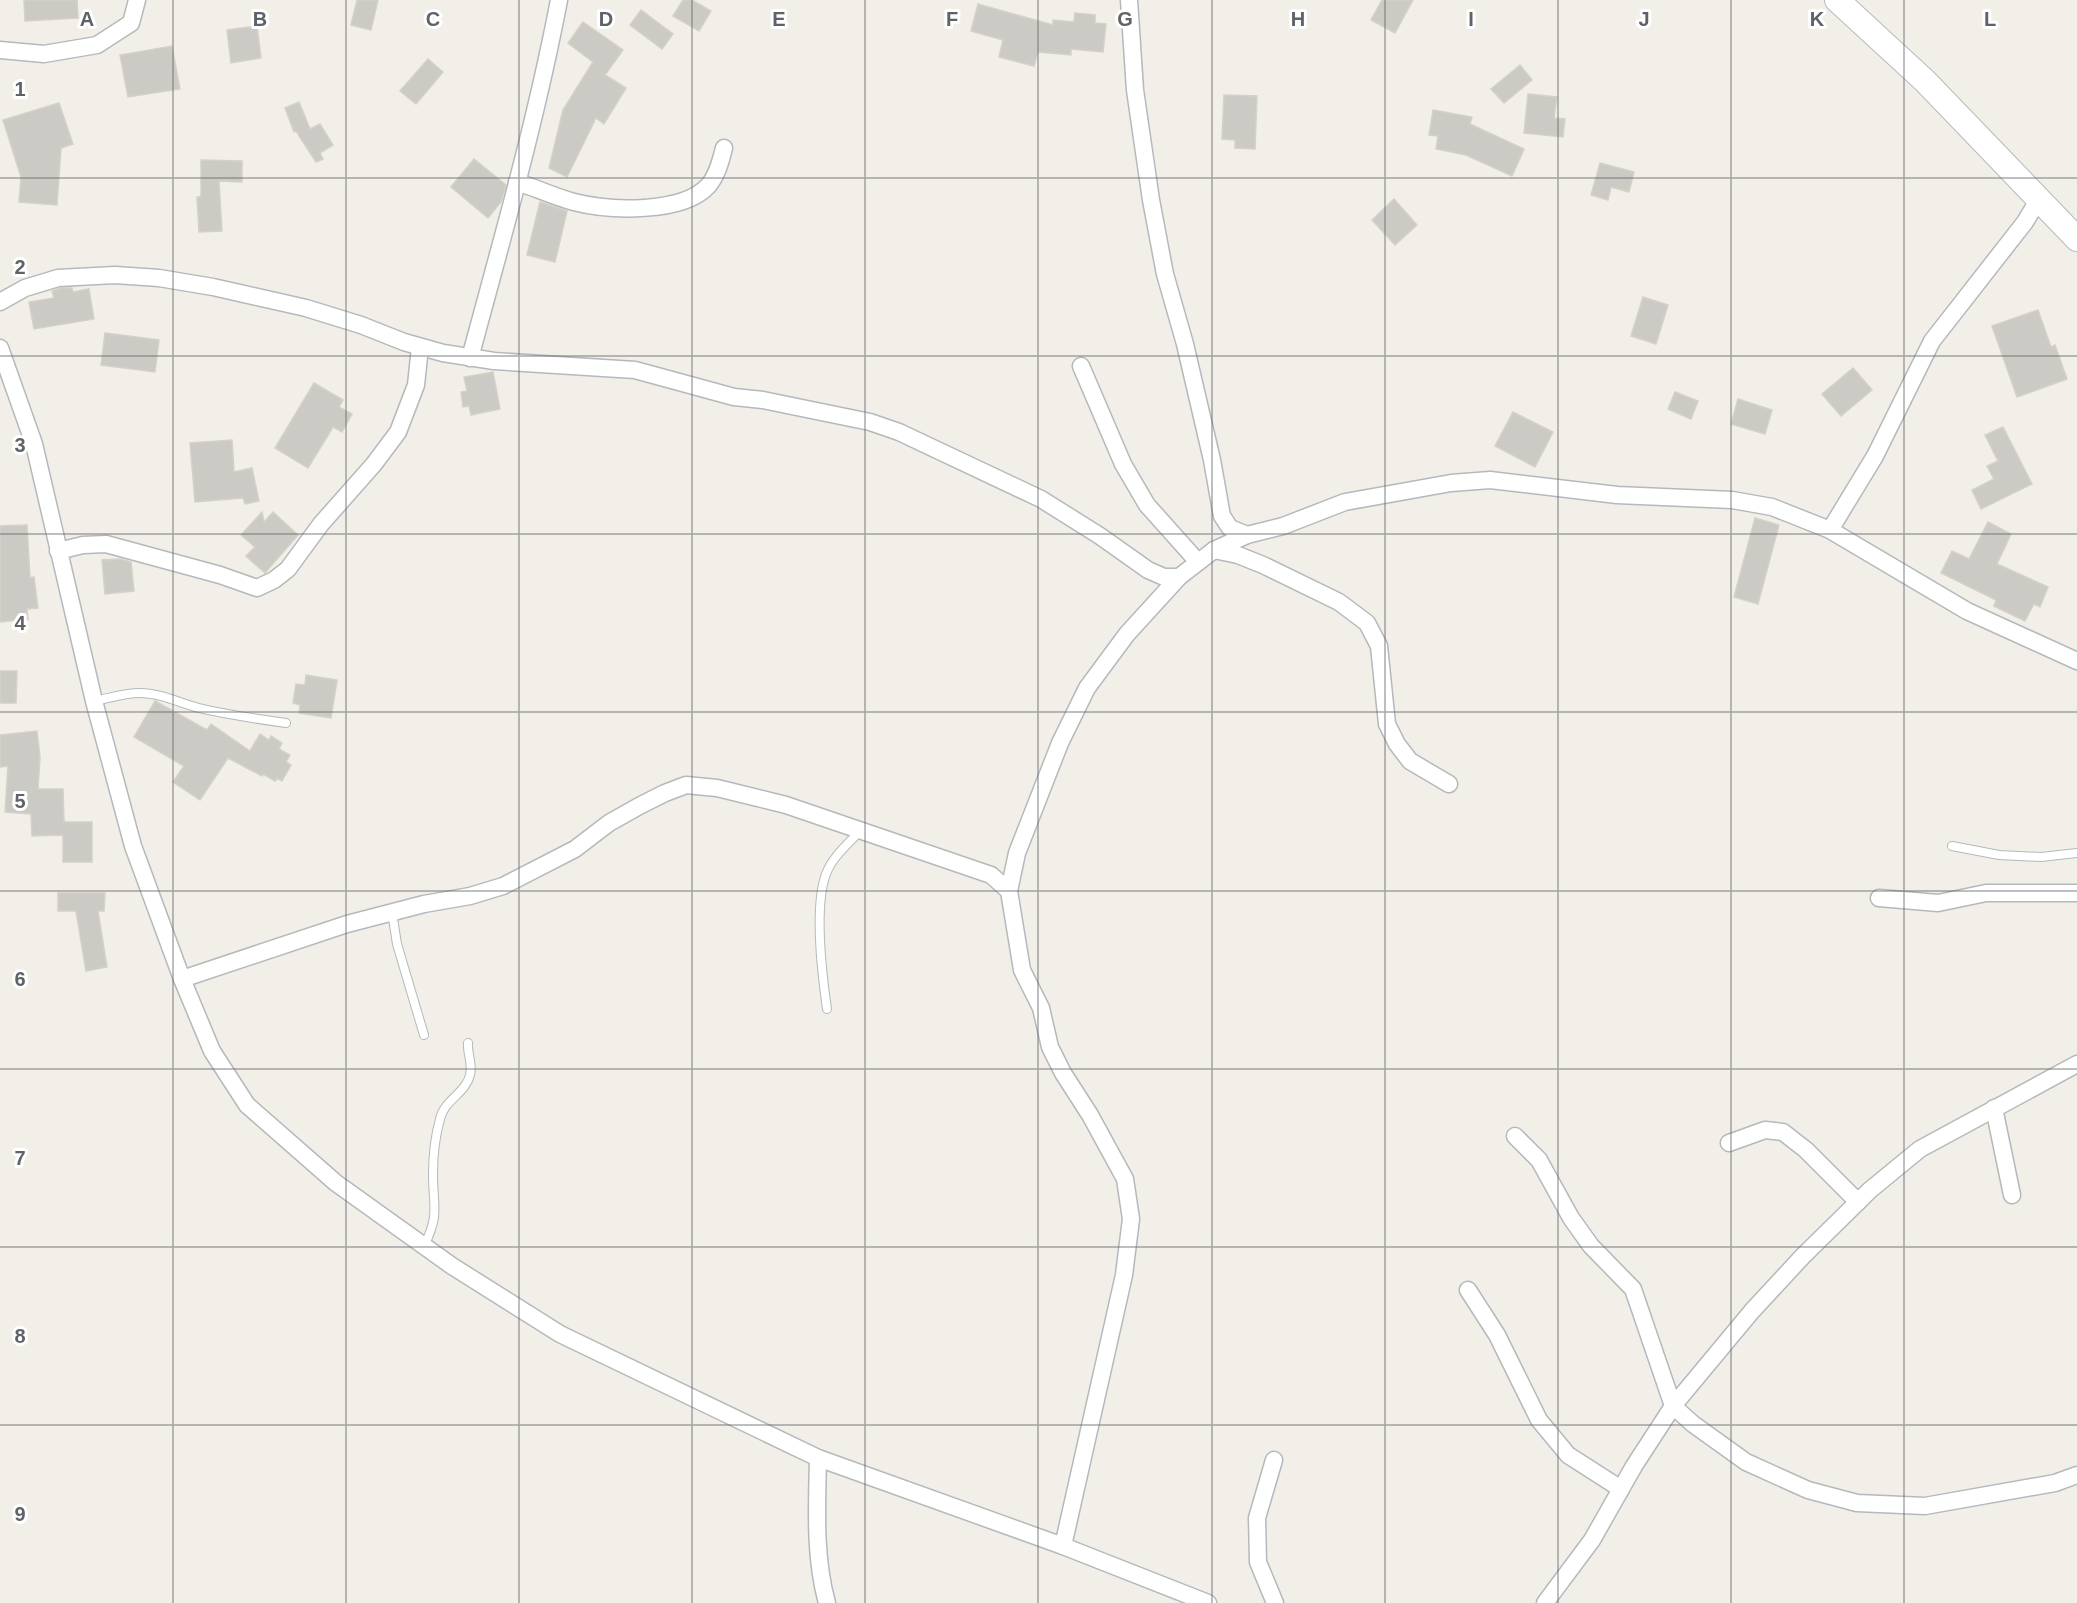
<svg xmlns="http://www.w3.org/2000/svg" width="2077" height="1603" font-family="Arial,sans-serif">
<style>
.building{fill:#cccac5;stroke:#d6d1c6;stroke-width:1.5}
.lines{fill:none;stroke-linecap:round;stroke-linejoin:round}
.service-casing{stroke:#b5b8bc;stroke-width:10}
.minor-casing{stroke:#b5b8bc;stroke-width:19}
.secondary-casing{stroke:#b6babf;stroke-width:26}
.service{stroke:#fff;stroke-width:8}
.minor{stroke:#fff;stroke-width:16}
.secondary{stroke:#fff;stroke-width:24}
.grid{fill:none;stroke:#5f6368;stroke-width:1.5;stroke-opacity:0.55}
.grid-label{font-size:20px;text-anchor:middle;font-weight:bold;fill:#5f6368;stroke:#fff;stroke-width:6;stroke-linejoin:round;paint-order:stroke}
</style>
<rect width="100%" height="100%" fill="#f1efe8"/>
<g class="building">
<polygon points="24,0 77,0 78,18 25,21"/>
<polygon points="357,0 378,0 371,30 351,25"/>
<polygon points="683,0 692,0 711,11 699,31 673,16"/>
<polygon points="1382,0 1413,0 1395,33 1371,20"/>
<polygon points="978,4 1053,25 1053,20 1074,22 1075,13 1095,15 1095,23 1106,24 1103,52 1071,49 1071,55 1038,52 1034,66 999,57 1003,40 971,31"/>
<polygon points="641,10 673,34 662,49 630,25"/>
<polygon points="583,22 623,50 605,75 626,88 604,124 596,118 567,177 549,168 563,110 593,62 568,43"/>
<polygon points="257,26 261,58 231,63 227,30"/>
<polygon points="172,46 180,89 128,97 120,55"/>
<polygon points="428,59 443,72 416,104 400,91"/>
<polygon points="1520,65 1532,80 1504,103 1491,89"/>
<polygon points="1528,94 1557,97 1554,118 1565,119 1563,137 1524,133"/>
<polygon points="1224,95 1257,96 1255,149 1235,148 1235,140 1222,139"/>
<polygon points="299,102 310,129 320,124 333,145 320,153 323,159 316,162 296,131 294,132 285,108"/>
<polygon points="59,103 73,144 61,148 57,205 19,202 21,177 3,120"/>
<polygon points="1433,110 1472,117 1470,124 1524,149 1512,176 1466,155 1436,149 1438,136 1429,135"/>
<polygon points="474,159 506,185 501,202 488,218 451,187"/>
<polygon points="201,160 242,161 242,182 219,181 222,231 199,232 197,197 201,197"/>
<polygon points="1600,163 1634,172 1629,192 1611,187 1608,200 1591,195"/>
<polygon points="1394,199 1417,225 1395,245 1372,220"/>
<polygon points="540,202 567,211 555,262 527,255"/>
<polygon points="60,288 72,288 73,292 89,289 94,319 34,329 29,302 54,298 52,291"/>
<polygon points="1643,297 1668,305 1656,344 1631,336"/>
<polygon points="2038,310 2051,347 2055,345 2067,379 2017,397 1992,326"/>
<polygon points="105,333 159,340 155,372 101,365"/>
<polygon points="1853,368 1872,390 1841,416 1822,394"/>
<polygon points="493,372 500,409 471,415 469,406 463,407 461,392 467,391 464,377"/>
<polygon points="314,383 343,400 339,407 352,414 342,432 333,427 308,468 275,448"/>
<polygon points="1675,392 1698,401 1691,419 1668,409"/>
<polygon points="1738,399 1772,410 1765,434 1731,424"/>
<polygon points="1513,412 1553,432 1535,467 1495,446"/>
<polygon points="2003,427 2032,484 1981,509 1972,490 1994,479 1987,466 1998,461 1985,435"/>
<polygon points="232,440 234,472 252,468 259,501 245,504 243,498 195,502 190,443"/>
<polygon points="262,512 264,522 273,512 298,535 265,573 246,556 255,547 241,535"/>
<polygon points="1755,518 1779,525 1758,604 1734,597"/>
<polygon points="1988,522 2011,534 1997,564 2048,587 2040,607 2034,604 2025,621 1994,606 1996,600 1941,573 1952,551 1969,559"/>
<polygon points="27,525 30,578 34,577 38,608 27,609 28,619 0,622 0,526"/>
<polygon points="120,559 131,562 134,591 105,594 102,560"/>
<polygon points="0,671 17,671 16,703 0,703"/>
<polygon points="306,675 337,680 331,718 299,713 300,705 293,703 296,684 305,685"/>
<polygon points="155,701 207,730 211,724 250,751 260,734 269,740 271,736 282,743 279,749 290,755 286,762 291,765 282,781 277,778 275,781 263,774 262,776 228,758 200,800 173,782 184,766 134,737"/>
<polygon points="37,731 40,757 38,789 63,789 64,822 92,822 92,862 63,862 63,835 32,836 31,814 5,812 8,766 0,767 0,735"/>
<polygon points="58,893 105,893 104,911 98,911 107,967 86,971 76,911 58,911"/>
</g>
<g class="lines">
<g class="service-casing">
<g id="service">
<path d="M 94,701 C 109,698 125,693 140,693 C 160,693 180,703 199,708 C 228,715 257,719 286,723"/>
<polyline points="1952,846 1999,855 2041,857 2077,853"/>
<polyline points="392,912 397,944 424,1035"/>
<path d="M 827,1009 C 822,974 814,906 826,874 C 832,857 849,843 861,830"/>
<path d="M 424,1246 C 440,1214 433,1207 433,1174 C 433,1157 435,1137 440,1119 C 444,1100 466,1093 470,1075 C 473,1064 467,1053 468,1043"/>
</g>
</g>
<g class="minor-casing">
<g id="minor">
<polyline points="1129,0 1135,90 1151,200 1165,274 1185,344 1212,460 1222,516 1230,528 1247,535"/>
<polyline points="0,50 44,54 97,45 131,23 137,0"/>
<path d="M 517,182 C 536,188 555,197 574,202 C 609,211 682,214 708,186 C 717,176 721,160 724,148"/>
<polyline points="0,302 25,288 58,278 115,275 159,278 213,287 306,308 361,325 404,342 443,353 494,361 635,370 734,397 763,400 870,422 899,432 1041,499 1100,536 1148,570 1164,577 1179,577"/>
<polyline points="0,348 34,444 94,701 133,846 182,979 212,1051 247,1105 336,1183 452,1266 560,1334 818,1458 1063,1546 1208,1603"/>
<path d="M 470,358 C 502,239 536,121 559,0"/>
<polyline points="1081,366 1123,464 1147,505 1198,562"/>
<polyline points="1830,530 1875,456 1932,341 2025,222 2039,199"/>
<polyline points="1214,550 1238,555 1263,565 1339,602 1367,623 1379,646 1387,724 1397,744 1410,761 1449,784"/>
<polyline points="58,551 83,545 106,544 220,575 257,588 274,580 288,569 321,524 374,464 398,432 416,385 420,347"/>
<polyline points="1879,898 1938,903 1986,893 2077,893"/>
<polyline points="182,979 347,924 424,904 470,896 503,886 575,849 609,823 641,805 665,793 686,785 717,788 786,805 991,875 1009,891"/>
<polyline points="1994,1108 2012,1195"/>
<polyline points="1515,1136 1539,1160 1571,1218 1591,1246 1633,1289 1673,1406 1693,1424 1746,1462 1808,1490 1857,1503 1925,1506 2055,1483 2077,1475"/>
<polyline points="1729,1143 1765,1130 1783,1132 1806,1150 1858,1202"/>
<polyline points="1468,1290 1497,1335 1539,1420 1568,1455 1621,1489"/>
<path d="M 818,1458 C 817,1507 814,1556 827,1603"/>
<polyline points="1274,1460 1257,1518 1258,1562 1275,1603"/>
<polyline points="1063,1546 1124,1275 1131,1219 1125,1179 1090,1115 1063,1073 1050,1047 1041,1008 1022,970 1009,891 1017,853 1060,743 1087,688 1127,634 1179,577 1214,550 1247,535 1283,526 1345,502 1451,483 1490,480 1617,495 1732,500 1772,507 1830,530 1967,611 2077,661"/>
<polyline points="1545,1603 1592,1540 1634,1466 1673,1406 1752,1311 1802,1257 1870,1190 1920,1149 2077,1064"/>
</g>
</g>
<g class="secondary-casing">
<polyline id="secondary" points="1837,0 1925,81 2077,239"/>
</g>
<use href="#service" class="service"/>
<use href="#minor" class="minor"/>
<use href="#secondary" class="secondary"/>
</g>
<path class="grid" d="M 173,0 L 173,1603M 346,0 L 346,1603M 519,0 L 519,1603M 692,0 L 692,1603M 865,0 L 865,1603M 1038,0 L 1038,1603M 1212,0 L 1212,1603M 1385,0 L 1385,1603M 1558,0 L 1558,1603M 1731,0 L 1731,1603M 1904,0 L 1904,1603M 0,178 L 2077,178M 0,356 L 2077,356M 0,534 L 2077,534M 0,712 L 2077,712M 0,891 L 2077,891M 0,1069 L 2077,1069M 0,1247 L 2077,1247M 0,1425 L 2077,1425"/>
<g class="grid-label">
<text x="87" y="26">A</text>
<text x="260" y="26">B</text>
<text x="433" y="26">C</text>
<text x="606" y="26">D</text>
<text x="779" y="26">E</text>
<text x="952" y="26">F</text>
<text x="1125" y="26">G</text>
<text x="1298" y="26">H</text>
<text x="1471" y="26">I</text>
<text x="1644" y="26">J</text>
<text x="1817" y="26">K</text>
<text x="1990" y="26">L</text>
<text x="20" y="96">1</text>
<text x="20" y="274">2</text>
<text x="20" y="452">3</text>
<text x="20" y="630">4</text>
<text x="20" y="808">5</text>
<text x="20" y="986">6</text>
<text x="20" y="1165">7</text>
<text x="20" y="1343">8</text>
<text x="20" y="1521">9</text>
</g>
</svg>
